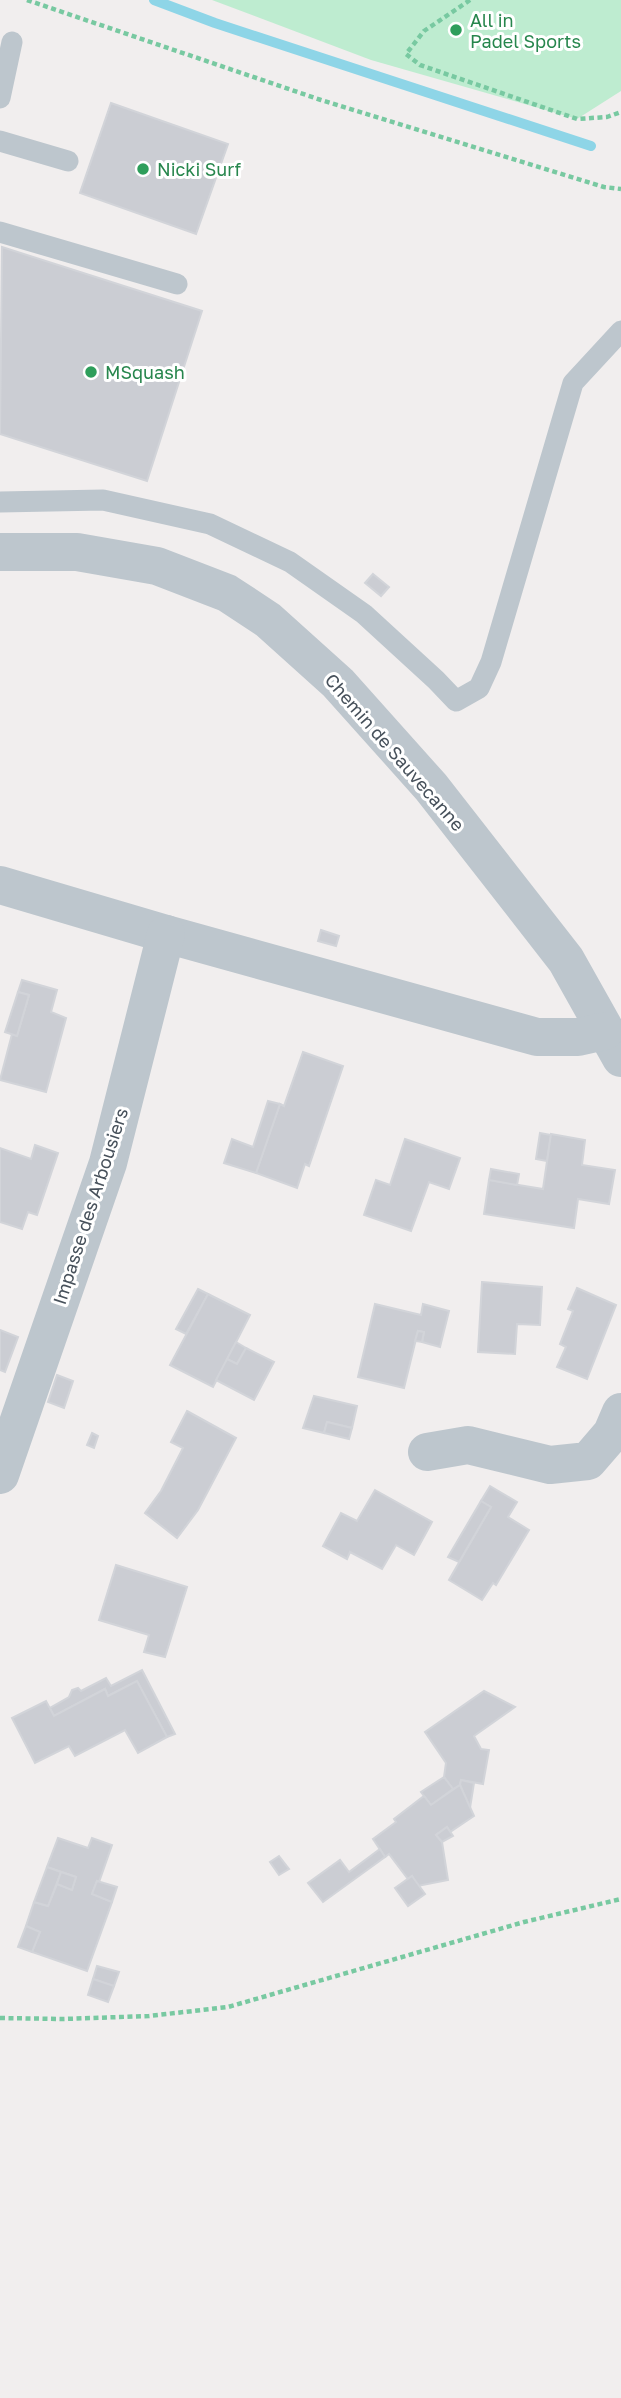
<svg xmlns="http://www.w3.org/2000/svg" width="621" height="2398" font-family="'Golos Text',sans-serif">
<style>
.green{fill:#beecd0}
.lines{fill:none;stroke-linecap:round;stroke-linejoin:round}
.stream{stroke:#8ed5e7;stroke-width:10}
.building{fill:#cbcdd3;stroke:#d2d4d9;stroke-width:2}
.path{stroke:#78c9a1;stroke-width:4.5;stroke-dasharray:5 3.5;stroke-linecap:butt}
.service{stroke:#bdc6cd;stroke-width:21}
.minor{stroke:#bdc6cd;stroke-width:38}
.leisure-dot{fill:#2e9e5b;stroke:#fff;stroke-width:2.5}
.labels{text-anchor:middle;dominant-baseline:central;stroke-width:6;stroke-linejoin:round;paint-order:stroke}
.leisure-label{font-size:18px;fill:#27864d;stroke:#fff;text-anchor:start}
.street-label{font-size:18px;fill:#47515b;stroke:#fff}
</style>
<rect width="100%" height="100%" fill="#f1eeee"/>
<polygon class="green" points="212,0 621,0 621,91 577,119 371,60"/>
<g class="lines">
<polyline class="stream" points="154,0 215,23 591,146"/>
</g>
<g class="building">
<polygon points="111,103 228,144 196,234 80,193"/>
<polygon points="2,247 202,311 147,481 0,434"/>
<polygon points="373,574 389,587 381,596 365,583"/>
<polygon points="321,930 339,936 336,946 318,941"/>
<polygon points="22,980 57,990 51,1012 66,1018 46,1092 0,1080 12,1034 17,1036 29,995 18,992"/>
<polygon points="18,992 29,995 17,1036 5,1032"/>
<polygon points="303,1052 343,1066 309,1166 305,1164 297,1188 256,1173 280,1104 284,1106"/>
<polygon points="268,1101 280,1104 256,1173 224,1163 232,1139 253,1147"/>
<polygon points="540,1133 551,1135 547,1161 536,1159"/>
<polygon points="551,1134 585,1140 582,1165 615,1170 609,1204 578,1199 574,1228 484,1214 489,1180 543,1189"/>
<polygon points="405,1139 460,1158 449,1189 429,1182 411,1231 364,1215 376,1180 390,1185"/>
<polygon points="35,1145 58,1153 37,1215 28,1212 22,1229 0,1222 0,1148 31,1159"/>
<polygon points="491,1169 519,1174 517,1185 489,1180"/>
<polygon points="482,1282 542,1287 540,1325 517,1324 515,1354 478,1352"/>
<polygon points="577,1288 616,1305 587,1379 557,1367 566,1347 560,1344 573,1311 568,1309"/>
<polygon points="198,1289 208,1294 186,1334 176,1329"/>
<polygon points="208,1294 250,1315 213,1387 170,1365"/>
<polygon points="375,1304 421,1315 423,1304 449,1311 440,1347 422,1342 424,1332 418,1331 404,1388 358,1377"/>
<polygon points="0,1330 18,1337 5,1372 0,1370"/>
<polygon points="418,1331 424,1332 422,1342 415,1341"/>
<polygon points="236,1342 246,1348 237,1364 227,1359"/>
<polygon points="246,1348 274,1362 254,1400 216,1380 227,1359 237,1364"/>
<polygon points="57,1375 73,1381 64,1408 48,1402"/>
<polygon points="314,1396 357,1406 352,1428 327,1422 324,1433 303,1428"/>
<polygon points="187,1411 236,1438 198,1510 177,1538 145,1513 161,1491 183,1448 171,1442"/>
<polygon points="327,1422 352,1428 349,1439 324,1433"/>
<polygon points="92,1433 98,1436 94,1448 87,1445"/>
<polygon points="490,1486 517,1502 508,1517 529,1530 496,1585 493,1583 482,1600 449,1580 491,1507 481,1501"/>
<polygon points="375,1490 432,1522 414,1555 396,1545 382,1569 350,1552 347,1559 323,1546 341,1513 357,1521"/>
<polygon points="481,1501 491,1507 459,1562 448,1557"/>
<polygon points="116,1565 187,1587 165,1657 144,1652 149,1635 99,1620"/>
<polygon points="142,1670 175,1734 167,1737 137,1681 108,1696 105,1689 54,1716 50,1708 69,1697 72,1690 78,1688 81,1691 106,1678 111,1686"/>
<polygon points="137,1681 167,1737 138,1753 125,1730 75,1756 69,1746 35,1763 12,1718 46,1701 54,1716 105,1689 108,1696"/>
<polygon points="484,1691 515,1707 474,1736 481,1749 489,1750 483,1784 461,1780 460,1785 453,1789 444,1777 446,1763 425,1732"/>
<polygon points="444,1777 453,1789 431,1805 421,1792"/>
<polygon points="461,1780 474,1783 470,1808 460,1785"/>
<polygon points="460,1785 474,1816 450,1832 447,1827 436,1835 442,1842 448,1880 418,1886 412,1876 408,1879 389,1854 385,1857 373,1839 396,1822 394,1819 424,1796 431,1805"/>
<polygon points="447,1827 453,1836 442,1842 436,1835"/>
<polygon points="58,1838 88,1848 92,1838 112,1845 99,1882 97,1881 92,1894 112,1902 87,1971 32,1952 40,1932 26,1926 34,1902 48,1906 57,1884 72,1890 76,1877 47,1867"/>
<polygon points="380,1849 385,1857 323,1902 308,1883 340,1860 349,1872"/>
<polygon points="279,1856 289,1869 279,1875 270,1862"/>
<polygon points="47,1867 61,1872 48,1906 34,1902"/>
<polygon points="61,1872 76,1877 72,1890 57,1884"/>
<polygon points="412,1876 425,1894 408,1906 395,1888"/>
<polygon points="97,1881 117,1887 112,1902 92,1894"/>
<polygon points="26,1926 40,1932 32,1952 18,1947"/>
<polygon points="97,1966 119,1972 114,1986 93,1979"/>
<polygon points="93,1979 114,1986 108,2002 88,1995"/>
</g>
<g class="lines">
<g class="path">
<polyline points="27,0 321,100 604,187 621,189"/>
<polyline points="470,0 424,31 406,54 420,65 577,119 607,117 621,112"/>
<polyline points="0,2018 63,2019 149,2016 228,2007 524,1922 621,1899"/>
</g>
<g class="service">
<polyline points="0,98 12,42"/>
<polyline points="0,141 68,161"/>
<polyline points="0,232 177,284"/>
<polyline points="0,502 103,500 210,524 290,562 364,614 436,680 456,701 479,688 491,662 573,383 621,331"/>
</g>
<g class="minor">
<polyline points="0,552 77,552 157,566 227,593 268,620 338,683 431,787 566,960 621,1058"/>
<polyline points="0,885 166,934 537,1037 578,1037 605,1031"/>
<polyline points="427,1452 468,1445 550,1465 588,1461 612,1433 621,1412"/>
<polyline points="0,1475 108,1163 166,934"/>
</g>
</g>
<g class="leisure-dot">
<circle cx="456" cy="30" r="7"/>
<circle cx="143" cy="169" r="7"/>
<circle cx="91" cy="372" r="7"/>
</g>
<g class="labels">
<g class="leisure-label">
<text x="470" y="20">All in<tspan x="470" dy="21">Padel Sports</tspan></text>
<text x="157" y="169">Nicki Surf</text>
<text x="105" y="372">MSquash</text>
</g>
<g class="street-label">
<text transform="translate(395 752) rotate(49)">Chemin de Sauvecanne</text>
<text transform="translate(90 1206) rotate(-72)">Impasse des Arbousiers</text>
</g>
</g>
</svg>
